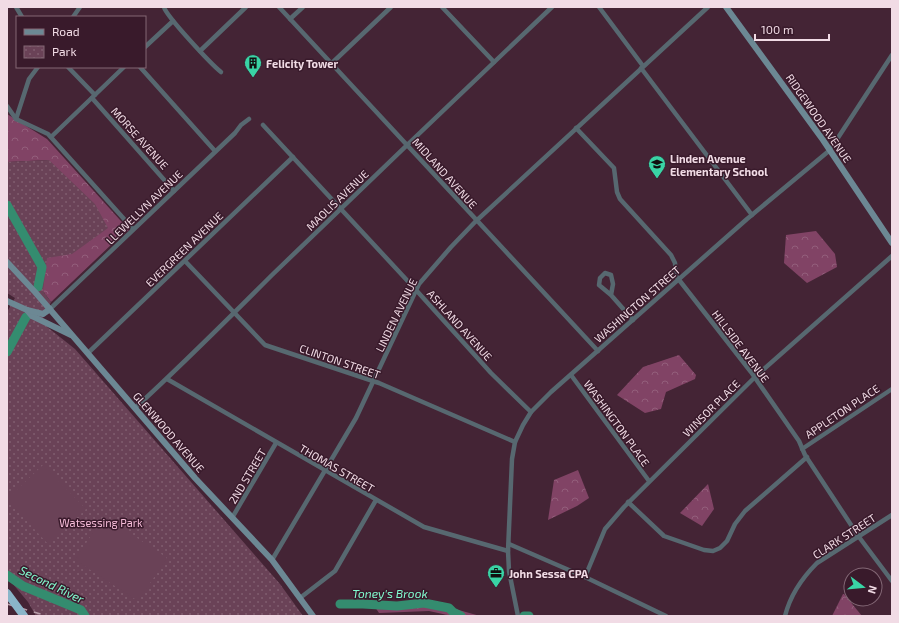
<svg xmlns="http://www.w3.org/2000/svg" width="899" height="623" font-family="'Exo 2',sans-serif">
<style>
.forest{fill:url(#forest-crowns)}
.park{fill:url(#park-dots)}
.pitch{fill:#6a4257}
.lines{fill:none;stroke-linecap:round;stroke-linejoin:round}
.river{stroke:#348c6f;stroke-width:9}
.street{stroke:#576870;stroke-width:4.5}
.secondary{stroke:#6c8894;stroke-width:6}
.rail{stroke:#b59ca8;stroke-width:1.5;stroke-dasharray:7 7;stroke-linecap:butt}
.highway-bridge{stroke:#8ab5c9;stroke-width:8}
.labels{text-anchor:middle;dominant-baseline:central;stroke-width:3;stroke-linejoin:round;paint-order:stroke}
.poi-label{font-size:11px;font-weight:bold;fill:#f1dbe5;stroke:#391a2b;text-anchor:start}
.street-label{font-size:11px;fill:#f1dbe5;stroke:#391a2b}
.park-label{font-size:11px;fill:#f6bcd8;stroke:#391a2b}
.water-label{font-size:12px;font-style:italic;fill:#82fbcf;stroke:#391a2b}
</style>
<defs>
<pattern id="forest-crowns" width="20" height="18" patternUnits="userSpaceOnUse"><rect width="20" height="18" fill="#814365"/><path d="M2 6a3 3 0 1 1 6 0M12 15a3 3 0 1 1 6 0" fill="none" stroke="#935e7b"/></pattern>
<pattern id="park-dots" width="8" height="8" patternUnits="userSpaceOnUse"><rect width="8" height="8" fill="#6a4257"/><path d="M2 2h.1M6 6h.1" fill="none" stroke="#805d6f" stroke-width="1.8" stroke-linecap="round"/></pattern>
</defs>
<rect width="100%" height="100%" fill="#442435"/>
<g class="forest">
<polygon points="7,114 47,139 129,230 114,242 51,302 43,291 7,180 49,160 7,162"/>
<polygon points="816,231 835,254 837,267 807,283 784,263 786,235"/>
<polygon points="679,355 696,375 695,379 666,392 661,409 645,413 617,395 643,367"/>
<polygon points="578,470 589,498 577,506 548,520 554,480"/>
<polygon points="708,484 714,509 702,526 680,513"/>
<polygon points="843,594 844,594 862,616 832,616"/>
<polygon points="358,601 434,603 480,616 452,616 429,611 379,613 375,607"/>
</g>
<polygon class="park" points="49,160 95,204 108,228 72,254 47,258 43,291 51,302 41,322 75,349 280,584 303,616 36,616 28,602 7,577 7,312 15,298 7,293 7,162"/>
<g class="pitch">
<polygon points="43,465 86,509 48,544 7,499"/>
<polygon points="104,516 167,558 138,601 75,560"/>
</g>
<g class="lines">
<g class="river">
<polyline points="7,205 42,267 38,287"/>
<polyline points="7,352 26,317"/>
<polyline points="7,575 23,586 81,610 85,616"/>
<polyline points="340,604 363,604 397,606 424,603 449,608 453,612 461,616"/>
<polyline points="524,616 529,616"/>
</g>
<g class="street">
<polyline points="16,7 22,17"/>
<path d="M 164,7 C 166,16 212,65 221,72"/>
<polyline points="279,7 598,351"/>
<polyline points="442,7 494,62"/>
<polyline points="599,7 643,66"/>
<polyline points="73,17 80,7"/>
<polyline points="290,19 303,7"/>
<polyline points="145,47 173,21"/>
<polyline points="200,51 246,7"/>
<polyline points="332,63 391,7"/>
<polyline points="68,67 95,95"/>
<polyline points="140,67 215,151"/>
<polyline points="641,68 752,215"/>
<polyline points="92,98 174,191"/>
<polyline points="7,106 16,119 48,134 133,229"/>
<polyline points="16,119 29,79 38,67"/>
<polyline points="263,125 416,290 491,373 531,412"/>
<polyline points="576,128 614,168 617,192 620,199 671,255 675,263 676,276 751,372 799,441 805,455 859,537 892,581"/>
<polyline points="51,137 124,67"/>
<polyline points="185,261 265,345 379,383 515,442"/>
<polyline points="611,295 599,285 600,278 605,273 611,275 613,284 611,295 633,320"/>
<polyline points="50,309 235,133 241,125 249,119"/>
<polyline points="88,353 293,157"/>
<polyline points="571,375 649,481"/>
<polyline points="167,379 424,527 508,551"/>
<path d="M 135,408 C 182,365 227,320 272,275 C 365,185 458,96 552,7"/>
<polyline points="802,449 892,389"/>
<polyline points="628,502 664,536 704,550 713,551 720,548 727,541 735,524 745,511 807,457"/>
<polyline points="232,518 276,443"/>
<polyline points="509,544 585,577 666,616"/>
<polyline points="272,560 356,418 419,284 451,247 475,222 708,7"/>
<polyline points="585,577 605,529 624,507 755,377 892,256"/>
<polyline points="300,598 335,571 376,500"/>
<polyline points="518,616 509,571 508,551 512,459 515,442 523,425 531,412 551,392 747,219 830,150 892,55"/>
<path d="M 785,616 C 790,596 803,577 817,563 L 892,515"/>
</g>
<g class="secondary">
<polyline points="726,7 823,140 892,243"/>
<polyline points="7,262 35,292 195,478 272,560 313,616"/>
<polyline points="7,301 27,310 32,316 71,335"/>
<polyline points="27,310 43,314 50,309"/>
</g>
<polyline class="rail" points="7,604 47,616"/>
<polyline class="highway-bridge" points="7,593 24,616"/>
</g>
<defs>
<g id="building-pin" transform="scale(0.9)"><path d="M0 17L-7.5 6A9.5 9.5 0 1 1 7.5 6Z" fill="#39d4a5" stroke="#391a2b"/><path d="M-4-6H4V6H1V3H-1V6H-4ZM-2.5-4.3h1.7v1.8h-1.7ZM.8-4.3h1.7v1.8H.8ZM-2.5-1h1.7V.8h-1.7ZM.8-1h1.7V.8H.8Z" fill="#111"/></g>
<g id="school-pin" transform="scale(0.9)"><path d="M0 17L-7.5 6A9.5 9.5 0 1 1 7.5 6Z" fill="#39d4a5" stroke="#391a2b"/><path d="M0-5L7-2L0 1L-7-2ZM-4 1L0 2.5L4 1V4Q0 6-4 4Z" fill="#111"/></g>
<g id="office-pin" transform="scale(0.9)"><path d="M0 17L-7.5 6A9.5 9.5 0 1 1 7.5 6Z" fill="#39d4a5" stroke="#391a2b"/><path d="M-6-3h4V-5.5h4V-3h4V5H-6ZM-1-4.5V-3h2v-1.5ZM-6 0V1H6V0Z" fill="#111"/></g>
</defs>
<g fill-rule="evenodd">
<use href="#building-pin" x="253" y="63"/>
<use href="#school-pin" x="657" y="164"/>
<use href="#office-pin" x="496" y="573"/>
</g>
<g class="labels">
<g class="poi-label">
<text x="266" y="63">Felicity Tower</text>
<text x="670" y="158">Linden Avenue<tspan x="670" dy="13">Elementary School</tspan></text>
<text x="509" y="573">John Sessa CPA</text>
</g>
<g class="street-label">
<text transform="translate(819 118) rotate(55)">RIDGEWOOD AVENUE</text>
<text transform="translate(140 138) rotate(48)">MORSE AVENUE</text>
<text transform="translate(445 173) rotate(48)">MIDLAND AVENUE</text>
<text transform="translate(337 200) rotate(-44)">MAOLIS AVENUE</text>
<text transform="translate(144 207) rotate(-44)">LLEWELLYN AVENUE</text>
<text transform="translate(184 249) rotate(-44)">EVERGREEN AVENUE</text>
<text transform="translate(637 304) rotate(-41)">WASHINGTON STREET</text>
<text transform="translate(396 315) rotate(-64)">LINDEN AVENUE</text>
<text transform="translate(460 325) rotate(48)">ASHLAND AVENUE</text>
<text transform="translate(741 346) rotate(53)">HILLSIDE AVENUE</text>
<text transform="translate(340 361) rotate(19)">CLINTON STREET</text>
<text transform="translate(711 408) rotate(-45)">WINSOR PLACE</text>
<text transform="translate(842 411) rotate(-34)">APPLETON PLACE</text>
<text transform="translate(617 423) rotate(54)">WASHINGTON PLACE</text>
<text transform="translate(169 432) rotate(49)">GLENWOOD AVENUE</text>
<text transform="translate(337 468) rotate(30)">THOMAS STREET</text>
<text transform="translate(247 476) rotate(-59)">2ND STREET</text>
<text transform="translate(844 536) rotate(-33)">CLARK STREET</text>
</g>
<g class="park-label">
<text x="101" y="522">Watsessing Park</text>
</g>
<g class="water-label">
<text transform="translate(52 584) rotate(26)">Second River</text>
<text x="390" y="593">Toney's Brook</text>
</g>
</g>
<rect width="899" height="623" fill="none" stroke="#f1dbe5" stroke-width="16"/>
<rect x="16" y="16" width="130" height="52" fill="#391a2b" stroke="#836775"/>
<rect x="24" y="29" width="20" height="6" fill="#6c8894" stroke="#836775"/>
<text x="52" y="36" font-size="12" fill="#f1dbe5">Road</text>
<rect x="24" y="46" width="20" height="12" fill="url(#park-dots)" stroke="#836775"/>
<text x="52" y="56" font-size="12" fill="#f1dbe5">Park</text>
<g transform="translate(863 587) rotate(106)"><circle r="19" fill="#391a2b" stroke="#836775"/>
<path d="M0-3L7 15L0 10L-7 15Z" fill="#39d4a5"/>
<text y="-6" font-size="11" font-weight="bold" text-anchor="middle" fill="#f1dbe5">N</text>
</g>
<path d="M755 34v6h74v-6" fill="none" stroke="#f1dbe5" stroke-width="2"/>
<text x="761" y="34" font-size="12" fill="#f1dbe5" stroke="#391a2b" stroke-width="3" paint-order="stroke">100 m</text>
</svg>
